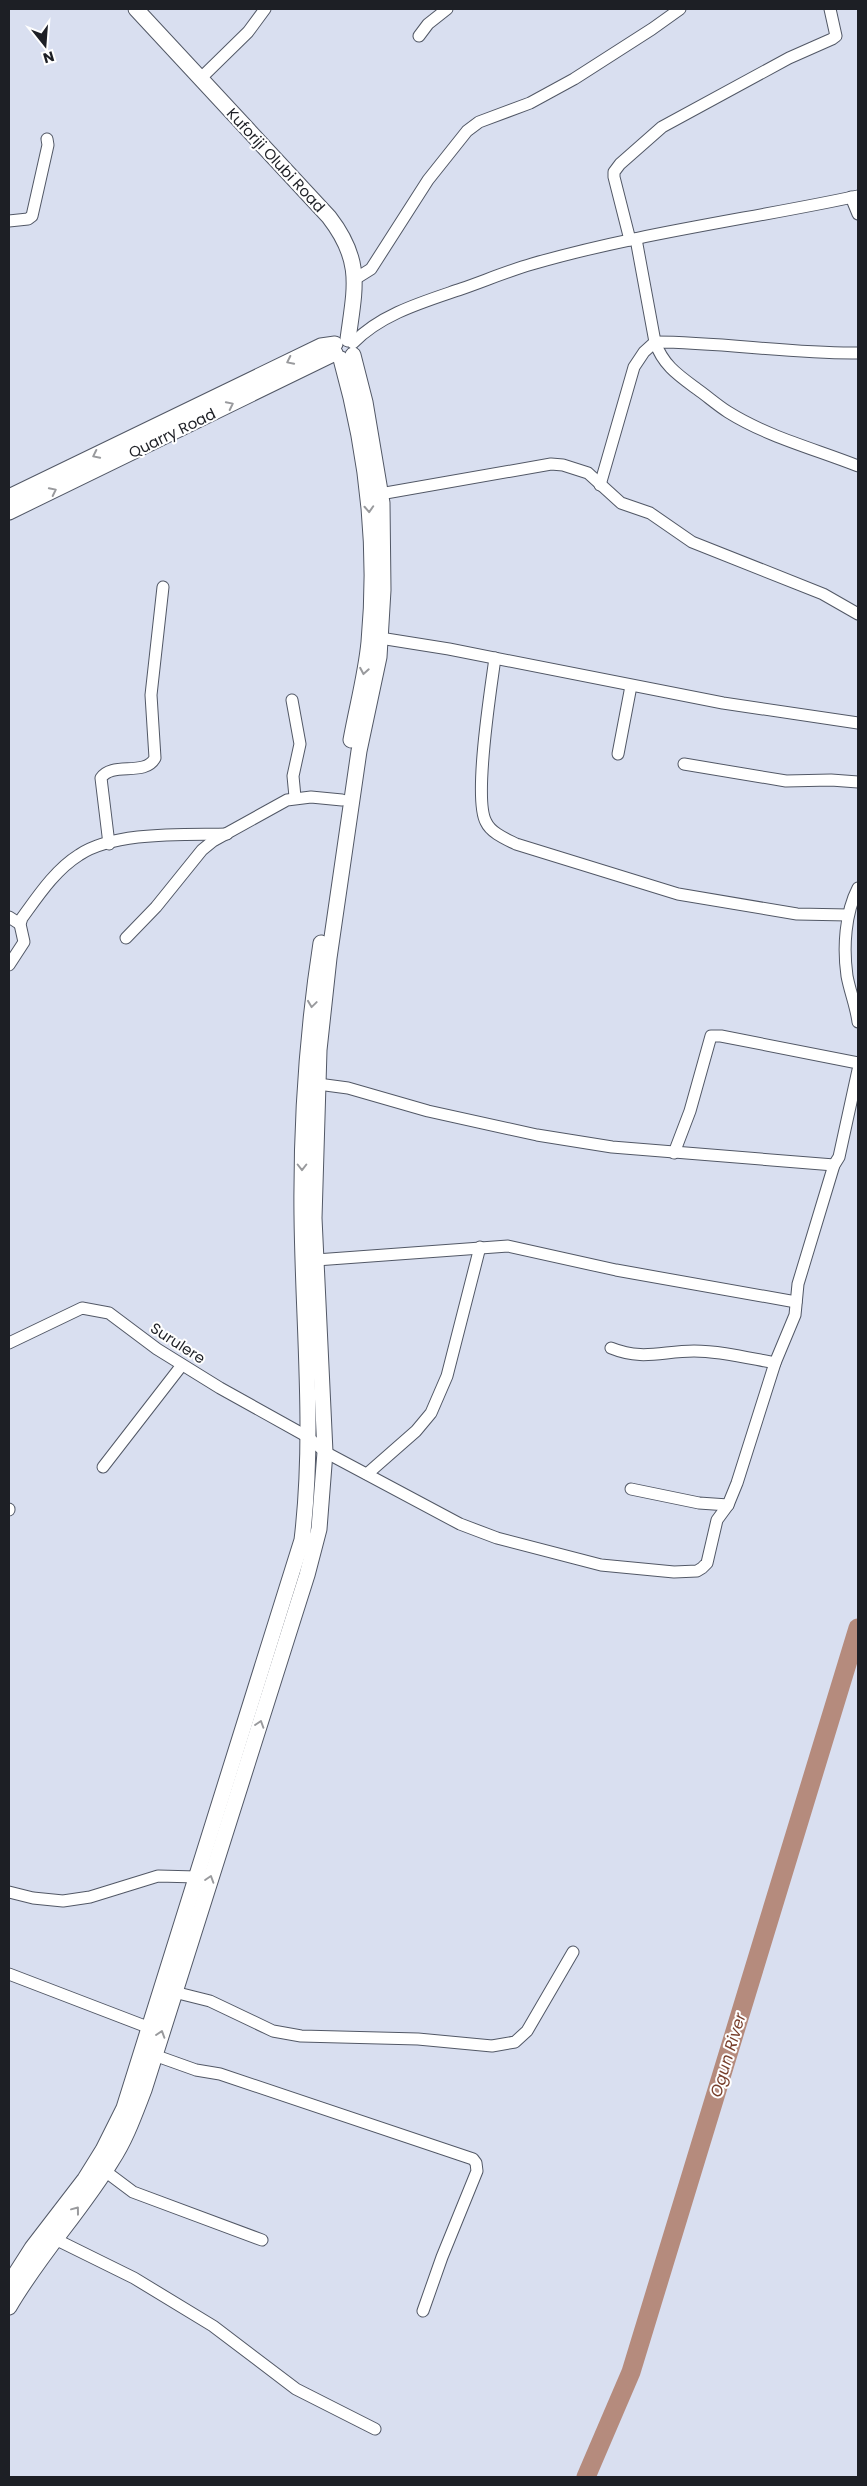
<svg xmlns="http://www.w3.org/2000/svg" width="867" height="2486" font-family="Poppins,sans-serif">
<style>
.lines{fill:none;stroke-linecap:round;stroke-linejoin:round}
.river{stroke:#b58b7d;stroke-width:19}
.street-casing{stroke:#525866;stroke-width:13}
.secondary-casing{stroke:#525866;stroke-width:17}
.street{stroke:#fff;stroke-width:11}
.secondary{stroke:#fff;stroke-width:15}
.oneway{stroke:#999a9d}
.labels{text-anchor:middle;dominant-baseline:central;stroke-width:4;stroke-linejoin:round;paint-order:stroke}
.street-label{font-size:15px;fill:#1d1f25;stroke:#fff}
.water-label{font-size:16px;font-style:italic;fill:#783f2c;stroke:#fff}
</style>
<rect width="100%" height="100%" fill="#d9dff0"/>
<g class="lines">
<polyline class="river" points="586,2477 631,2372 858,1628"/>
<g class="street-casing">
<g id="street">
<polyline points="419,36 428,24 447,9"/>
<polyline points="200,79 248,32 265,9"/>
<polyline points="851,197 858,214"/>
<polyline points="9,221 28,219 32,216 48,145 47,139"/>
<path d="M 636,239 L 655,342 C 663,365 678,375 697,389 C 707,396 717,405 728,412 C 768,437 815,449 858,466"/>
<polyline points="630,240 614,177 614,172 620,164 662,127 789,58 832,39 836,36 830,9"/>
<polyline points="355,279 371,269 428,180 467,131 479,122 530,103 574,79 652,29 680,9"/>
<path d="M 353,343 C 381,314 423,302 461,289 C 484,281 508,271 532,264 C 639,233 750,219 858,196"/>
<path d="M 600,485 L 634,367 L 644,352 L 655,342 C 723,342 790,354 858,353"/>
<polyline points="380,494 551,464 563,465 588,473 621,503 650,513 692,542 823,594 858,614"/>
<polyline points="380,638 449,649 723,703 858,723"/>
<path d="M 495,658 C 491,688 473,799 486,822 C 491,833 506,839 516,844 L 678,894 L 797,914 L 848,915"/>
<polyline points="292,700 300,744 293,776 295,797"/>
<polyline points="618,754 631,686"/>
<polyline points="684,764 786,781 831,780 858,782"/>
<path d="M 109,844 L 101,778 C 112,761 145,777 155,758 L 151,695 L 163,587"/>
<path d="M 858,888 C 845,913 843,948 847,976 C 850,992 856,1006 858,1022"/>
<polyline points="9,917 20,924"/>
<polyline points="126,938 156,907 202,850 213,841 287,800 311,797 342,800"/>
<path d="M 9,965 L 24,942 L 20,924 L 22,918 C 38,896 55,870 79,855 C 115,831 184,835 227,834"/>
<polyline points="318,1084 348,1088 428,1111 537,1135 612,1147 834,1165"/>
<polyline points="674,1153 690,1111 711,1036 721,1036 858,1063"/>
<polyline points="316,1260 508,1246 616,1270 796,1302"/>
<polyline points="9,1343 82,1308 109,1313 157,1349 220,1388 308,1437 325,1452 460,1524 497,1538 601,1565 674,1572 697,1571 702,1568 707,1563 717,1520 728,1505 737,1483 775,1363 795,1315 798,1284 834,1165 839,1157 858,1070"/>
<path d="M 611,1348 C 643,1361 662,1351 694,1351 C 721,1351 748,1358 775,1363"/>
<polyline points="103,1467 182,1365"/>
<polyline points="367,1474 416,1431 431,1413 447,1376 480,1247"/>
<polyline points="631,1489 699,1503 728,1505"/>
<polyline points="9,1509 9,1510"/>
<polyline points="9,1892 33,1898 63,1901 90,1897 158,1876 197,1877"/>
<polyline points="9,1974 150,2028"/>
<polyline points="174,1992 210,2001 273,2031 301,2036 418,2039 492,2046 515,2042 527,2031 573,1952"/>
<polyline points="154,2055 196,2070 220,2074 473,2159 476,2163 477,2171 442,2257 423,2311"/>
<polyline points="105,2171 133,2192 262,2240"/>
<polyline points="55,2239 134,2278 213,2326 296,2389 375,2429"/>
</g>
</g>
<g class="secondary-casing">
<g id="secondary">
<path d="M 136,9 L 329,217 C 363,261 355,287 348,339"/>
<path d="M 341,359 C 367,451 378,546 369,642 C 366,674 357,707 351,740"/>
<polyline points="9,497 321,346 335,344"/>
<polyline points="9,512 335,353"/>
<path d="M 9,2284 L 32,2248 L 85,2179 L 103,2150 L 124,2108 L 302,1540 C 315,1432 303,1323 302,1215 C 301,1123 307,1033 321,943"/>
<path d="M 9,2307 C 39,2255 81,2211 112,2160 C 126,2139 135,2113 144,2090 L 307,1575 L 319,1529 L 325,1452 L 314,1218 L 319,1050 L 329,958 L 359,751 L 379,657 L 383,590 L 382,503 L 365,402 L 353,355"/>
</g>
</g>
<use href="#street" class="street"/>
<use href="#secondary" class="secondary"/>
</g>
<defs><path id="oneway-chevron" d="M-2-3.5L2.5 0L-2 3.5" fill="none" stroke-width="1.6" stroke-linecap="round" stroke-linejoin="round" transform="scale(1.25)"/></defs>
<g class="oneway">
<use href="#oneway-chevron" transform="translate(290 361) rotate(154)"/>
<use href="#oneway-chevron" transform="translate(230 405) rotate(-26)"/>
<use href="#oneway-chevron" transform="translate(96 455) rotate(154)"/>
<use href="#oneway-chevron" transform="translate(53 491) rotate(-26)"/>
<use href="#oneway-chevron" transform="translate(369 509) rotate(87)"/>
<use href="#oneway-chevron" transform="translate(364 671) rotate(100)"/>
<use href="#oneway-chevron" transform="translate(312 1004) rotate(98)"/>
<use href="#oneway-chevron" transform="translate(302 1167) rotate(90)"/>
<use href="#oneway-chevron" transform="translate(260 1724) rotate(-72)"/>
<use href="#oneway-chevron" transform="translate(210 1879) rotate(-72)"/>
<use href="#oneway-chevron" transform="translate(161 2034) rotate(-72)"/>
<use href="#oneway-chevron" transform="translate(76 2210) rotate(-53)"/>
</g>
<g class="labels">
<g class="street-label">
<text transform="translate(276 160) rotate(47)">Kuforiji Olubi Road</text>
<text transform="translate(172 433) rotate(-26)">Quarry Road</text>
<text transform="translate(178 1343) rotate(33)">Surulere</text>
</g>
<g class="water-label">
<text transform="translate(728 2055) rotate(-73)">Ogun River</text>
</g>
</g>
<rect width="867" height="2486" fill="none" stroke="#1d1f25" stroke-width="20"/>
<g transform="translate(45 45) rotate(163)" stroke="#ffffff" stroke-width="4" paint-order="stroke">
<path d="M0-4L9 19L0 12L-9 19Z" fill="#1d1f25"/>
<text y="-8" font-size="14" font-weight="bold" text-anchor="middle" fill="#1d1f25">N</text>
</g>
</svg>
